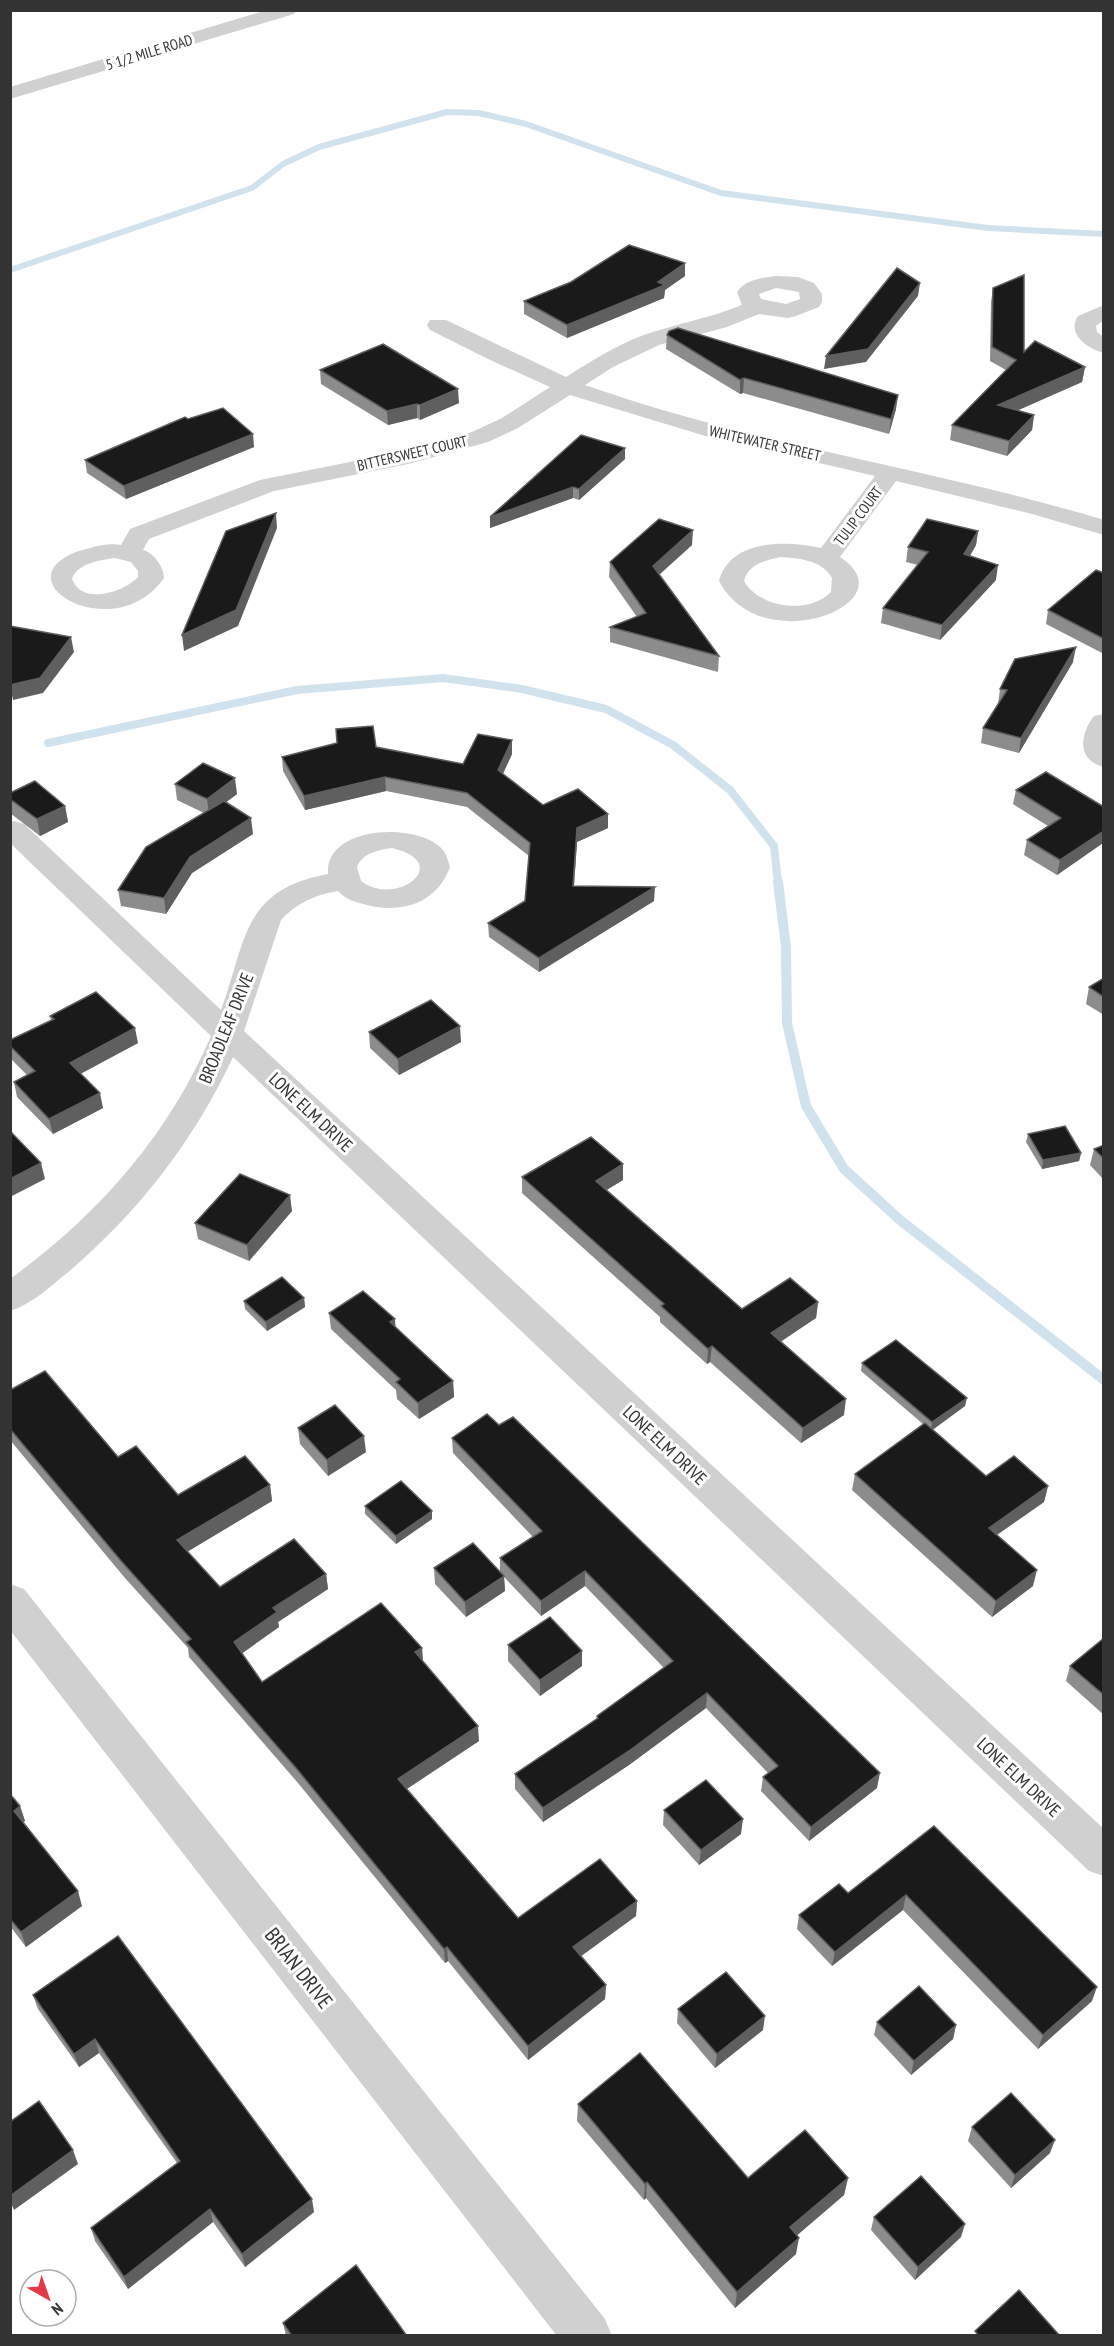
<svg xmlns="http://www.w3.org/2000/svg" width="1114" height="2346" font-family="'PT Sans Narrow',sans-serif">
<style>
.lines{fill:none;stroke-linecap:round;stroke-linejoin:round}
.stream-far2{stroke:#cfe2ee;stroke-width:6}
.stream-far1{stroke:#cfe2ee;stroke-width:8}
.stream{stroke:#cfe2ee;stroke-width:10}
.minor{fill:#d0d0d0;fill-rule:evenodd}
.wall{fill:#8c8c8c}
.shaded-wall{fill:#5f5f5f}
.building{fill:#1a1a1a;stroke:#5f5f5f;stroke-width:1.5}
.labels{text-anchor:middle;dominant-baseline:central;stroke-width:6;stroke-linejoin:round;paint-order:stroke}
.far-street-label{font-size:15px;fill:#333;stroke:#fff}
.street-label{font-size:18px;fill:#333;stroke:#fff}
.near-street-label{font-size:21px;fill:#333;stroke:#fff}
</style>
<rect width="100%" height="100%" fill="#fff"/>
<g class="lines">
<polyline class="stream-far2" points="10,270 252,188 283,164 319,147 447,112 479,113 526,124 721,193 988,228 1104,234"/>
<polyline class="stream-far1" points="48,743 297,690 443,678 522,689 606,709 673,745 730,790 774,846 778,883"/>
<polyline class="stream" points="778,882 786,947 787,1023 806,1106 844,1169 900,1220 1104,1380"/>
<g class="minor">
<polygon points="267,10 297,10 294,14 10,99 10,87"/>
<path d="M 776,276 L 798,277 L 814,283 L 822,294 L 822,302 L 819,307 L 796,316 L 788,318 L 759,314 L 727,327 L 659,345 L 613,367 L 585,385 C 754,445 932,468 1104,520 L 1104,535 L 1032,514 L 896,481 L 840,557 C 911,603 761,662 719,581 C 730,539 786,540 821,548 L 875,476 L 712,438 L 570,395 L 518,428 L 488,442 L 408,464 L 274,491 L 149,539 L 143,550 C 154,553 164,567 164,578 C 115,648 0,582 76,552 C 89,548 107,542 121,545 L 130,529 L 260,480 L 405,451 L 472,432 L 502,418 L 550,387 L 488,359 L 430,330 L 427,325 L 430,320 L 446,320 L 566,377 C 590,362 616,345 644,335 C 676,324 710,318 742,305 L 737,292 C 746,279 762,278 776,276 ZM 776,288 L 799,292 L 800,299 L 786,304 L 761,299 L 759,294 ZM 780,557 C 798,558 822,560 832,578 L 831,592 C 809,615 759,608 744,581 C 748,564 764,561 780,557 ZM 115,558 L 131,562 L 138,571 L 138,577 C 124,592 82,606 72,579 C 77,563 101,560 115,558 Z"/>
<path d="M 1104,305 L 1104,320 L 1096,326 L 1097,332 L 1104,337 L 1104,353 C 1088,349 1066,334 1078,316 Z"/>
<path d="M 1104,714 L 1104,767 C 1076,760 1080,734 1094,716 Z"/>
<path d="M 14,821 L 24,824 L 221,1010 C 247,939 242,890 328,874 C 324,826 418,821 443,850 C 447,855 448,861 450,867 C 437,903 402,914 367,905 C 356,902 346,900 338,891 C 314,895 297,903 281,920 L 244,1031 L 1104,1829 L 1104,1876 L 1089,1871 L 233,1057 C 194,1141 138,1213 67,1273 C 50,1287 32,1304 10,1311 L 10,1279 C 98,1215 168,1136 211,1036 L 10,843 L 10,822 ZM 392,848 C 455,863 396,908 361,881 L 357,867 C 362,853 379,850 392,848 Z"/>
<polygon points="10,1584 24,1589 605,2319 612,2336 557,2336 10,1630"/>
</g>
</g>
<g class="wall">
<polygon points="685,263 685,276 665,290 664,298 567,338 524,314 524,301"/>
<polygon points="993,288 1024,352 1085,367 1082,382 1017,410 1034,415 1032,430 1007,456 950,440 952,425 1006,370 990,361 991,302"/>
<polygon points="667,335 896,409 889,434 743,393 740,394 666,349"/>
<polygon points="320,370 459,403 420,420 417,418 388,425 321,384"/>
<polygon points="188,419 254,447 126,499 87,473 85,460"/>
<polygon points="625,459 579,500 573,498 490,528 490,517"/>
<polygon points="978,531 976,545 970,556 996,580 940,640 881,623 883,608 918,565 906,562 908,547"/>
<polygon points="692,545 659,575 719,656 718,672 610,642 610,627 637,617 609,577 610,562"/>
<polygon points="1104,573 1104,654 1046,624 1048,610"/>
<polygon points="1073,662 1019,753 981,743 983,728 998,704 1000,689"/>
<polygon points="512,740 512,754 503,774 543,805 608,828 577,842 574,886 654,901 539,972 489,937 488,923 525,901 529,856 467,807 386,791 305,810 283,771 282,757 376,747 463,764"/>
<polygon points="175,784 237,794 226,802 253,834 192,873 166,914 121,906 118,890 204,813 177,800"/>
<polygon points="1016,790 1104,807 1104,857 1103,857 1103,843 1057,875 1024,855 1027,840 1048,826 1013,804"/>
<polygon points="10,793 65,806 68,822 40,836 10,813"/>
<polygon points="1104,978 1104,1015 1086,1004 1089,987"/>
<polygon points="50,1016 138,1043 81,1073 103,1108 53,1134 17,1097 14,1082 27,1075 10,1058 10,1040 51,1020"/>
<polygon points="369,1032 461,1042 399,1075 370,1048"/>
<polygon points="1028,1134 1081,1153 1079,1161 1042,1169 1026,1142"/>
<polygon points="1104,1145 1104,1180 1090,1165 1094,1149"/>
<polygon points="623,1164 623,1180 607,1190 742,1309 818,1302 816,1318 780,1341 844,1415 801,1443 710,1362 707,1364 660,1322 660,1317 522,1193 522,1177"/>
<polygon points="292,1211 249,1261 198,1239 195,1223"/>
<polygon points="304,1298 305,1307 267,1331 245,1309 244,1301"/>
<polygon points="329,1313 395,1327 453,1381 454,1397 419,1419 397,1399 396,1390 331,1329"/>
<polygon points="862,1363 965,1406 932,1430 986,1476 1048,1486 1044,1502 997,1535 1033,1586 992,1617 852,1490 855,1474 923,1424 861,1371"/>
<polygon points="10,1390 178,1495 270,1485 272,1501 187,1552 220,1587 326,1574 328,1589 278,1622 279,1627 242,1653 262,1682 422,1648 423,1662 479,1741 407,1789 518,1918 637,1901 636,1916 581,1956 606,1985 605,1999 528,2060 448,1961 445,1963 298,1783 189,1657 188,1648 125,1578 10,1440"/>
<polygon points="298,1428 366,1452 328,1476 300,1444"/>
<polygon points="452,1438 877,1788 809,1841 761,1791 763,1777 768,1773 706,1708 629,1765 543,1822 515,1789 515,1774 596,1719 597,1716 664,1668 585,1586 541,1616 504,1577 505,1591 466,1617 435,1584 434,1568 500,1571 500,1558 533,1537 453,1453"/>
<polygon points="365,1506 432,1511 432,1519 396,1544 365,1514"/>
<polygon points="1104,1638 1104,1715 1066,1681 1070,1666"/>
<polygon points="508,1645 582,1651 582,1666 540,1696 508,1661"/>
<polygon points="10,1794 20,1806 25,1821 23,1822 82,1906 26,1947 10,1926"/>
<polygon points="664,1810 741,1834 699,1865 663,1825"/>
<polygon points="934,1826 1092,2001 1038,2049 903,1910 832,1966 797,1929 799,1915 848,1893"/>
<polygon points="118,1936 314,2212 245,2267 213,2222 128,2289 95,2241 91,2228 177,2163 99,2053 79,2067 38,2009 33,1995"/>
<polygon points="678,2009 763,2030 715,2068 677,2023"/>
<polygon points="877,2022 956,2025 953,2039 911,2075 874,2035"/>
<polygon points="578,2104 748,2178 848,2178 844,2195 797,2235 796,2254 735,2308 646,2198 644,2200 577,2121"/>
<polygon points="972,2127 1050,2153 1011,2188 968,2141"/>
<polygon points="874,2217 961,2237 915,2280 871,2230"/>
<polygon points="283,2323 407,2336 286,2336"/>
</g>
<g class="shaded-wall">
<polygon points="685,263 685,276 665,290 664,298 567,338 567,325 658,282"/>
<polygon points="920,283 918,296 866,362 824,369 826,356"/>
<polygon points="1085,367 1082,382 996,420 998,405"/>
<polygon points="744,378 743,393 740,394 740,380"/>
<polygon points="458,389 459,403 420,420 420,405"/>
<polygon points="898,395 896,409 889,434 891,419"/>
<polygon points="417,404 417,418 388,425 387,411"/>
<polygon points="1034,415 1032,430 1007,456 1009,441"/>
<polygon points="253,434 254,447 126,499 124,486"/>
<polygon points="625,448 625,459 579,500 579,489"/>
<polygon points="573,487 573,498 490,528 490,517"/>
<polygon points="276,513 277,528 238,626 184,651 182,635"/>
<polygon points="693,530 692,545 652,581 653,566"/>
<polygon points="978,531 976,545 962,569 964,554"/>
<polygon points="998,565 996,580 940,640 942,625"/>
<polygon points="71,637 74,652 43,693 13,700 10,685"/>
<polygon points="1076,647 1073,662 1019,753 1021,738"/>
<polygon points="512,740 512,754 498,784 498,770"/>
<polygon points="385,777 386,791 305,810 304,796"/>
<polygon points="235,778 237,794 209,815 207,799"/>
<polygon points="65,806 68,822 40,836 37,819"/>
<polygon points="608,814 608,828 577,842 573,900 577,828"/>
<polygon points="251,818 253,834 192,873 166,914 164,898 190,857"/>
<polygon points="1104,831 1103,843 1057,875 1060,860"/>
<polygon points="655,887 654,901 539,972 539,958"/>
<polygon points="460,1026 461,1042 399,1075 398,1059"/>
<polygon points="135,1028 138,1043 73,1078 70,1063"/>
<polygon points="100,1093 103,1108 53,1134 49,1119"/>
<polygon points="1081,1153 1079,1161 1042,1169 1043,1160"/>
<polygon points="41,1163 45,1179 10,1197 10,1179"/>
<polygon points="623,1164 623,1180 596,1196 596,1181"/>
<polygon points="290,1195 292,1211 249,1261 247,1245"/>
<polygon points="304,1298 305,1307 267,1331 266,1322"/>
<polygon points="818,1302 816,1318 770,1349 771,1333"/>
<polygon points="395,1319 396,1336 390,1322"/>
<polygon points="712,1346 710,1362 707,1364 708,1349"/>
<polygon points="453,1381 454,1397 419,1419 418,1403"/>
<polygon points="967,1398 965,1406 931,1431 932,1422"/>
<polygon points="846,1399 844,1415 801,1443 803,1428"/>
<polygon points="364,1436 366,1452 328,1476 327,1460"/>
<polygon points="270,1485 272,1501 180,1556 177,1540"/>
<polygon points="1048,1486 1044,1502 985,1543 989,1528"/>
<polygon points="432,1511 432,1519 396,1544 396,1536"/>
<polygon points="1037,1570 1033,1586 992,1617 996,1601"/>
<polygon points="585,1571 585,1586 541,1616 541,1601"/>
<polygon points="326,1574 328,1589 278,1622 279,1627 237,1657 234,1642 273,1608"/>
<polygon points="504,1576 505,1591 466,1617 465,1602"/>
<polygon points="422,1648 423,1663 415,1652"/>
<polygon points="582,1651 582,1666 540,1696 540,1680"/>
<polygon points="707,1693 706,1708 629,1765 543,1822 543,1808"/>
<polygon points="478,1726 479,1741 399,1794 398,1779"/>
<polygon points="880,1773 877,1788 809,1841 811,1827"/>
<polygon points="20,1806 25,1821 18,1826 14,1811"/>
<polygon points="743,1819 741,1834 699,1865 701,1850"/>
<polygon points="78,1891 82,1906 26,1947 21,1932"/>
<polygon points="906,1895 903,1910 832,1966 835,1952"/>
<polygon points="637,1901 636,1916 573,1962 573,1947"/>
<polygon points="447,1947 448,1961 445,1963 444,1949"/>
<polygon points="606,1985 605,1999 528,2060 528,2046"/>
<polygon points="1097,1987 1092,2001 1038,2049 1043,2035"/>
<polygon points="765,2016 763,2030 715,2068 717,2054"/>
<polygon points="956,2025 953,2039 911,2075 914,2061"/>
<polygon points="95,2039 99,2053 79,2067 74,2054"/>
<polygon points="1055,2140 1050,2153 1011,2188 1015,2175"/>
<polygon points="73,2150 78,2164 14,2210 10,2201 10,2196"/>
<polygon points="848,2178 844,2195 787,2244 790,2227"/>
<polygon points="647,2182 646,2198 644,2200 645,2184"/>
<polygon points="312,2199 314,2212 245,2267 242,2254"/>
<polygon points="210,2209 213,2222 128,2289 124,2277"/>
<polygon points="965,2224 961,2237 915,2280 918,2267"/>
<polygon points="799,2238 796,2254 735,2308 737,2292"/>
</g>
<g class="building">
<polygon points="629,245 685,263 658,282 665,285 567,325 524,301 571,282"/>
<polygon points="897,268 920,283 868,349 826,356"/>
<polygon points="1024,275 1024,352 1035,341 1085,367 998,405 1034,415 1009,441 952,425 1016,360 992,347 993,288"/>
<polygon points="678,328 898,395 891,419 744,378 740,380 667,335 669,331"/>
<polygon points="383,344 458,389 420,405 417,404 387,411 320,370"/>
<polygon points="223,408 253,434 124,486 85,460 185,417 188,419"/>
<polygon points="581,435 625,448 579,489 573,487 490,517"/>
<polygon points="276,513 236,610 182,635 226,531"/>
<polygon points="659,519 693,530 653,566 719,656 610,627 646,613 610,562"/>
<polygon points="927,519 978,531 964,554 998,565 942,625 883,608 928,552 908,547"/>
<polygon points="1096,570 1104,573 1104,639 1048,610"/>
<polygon points="10,626 71,637 40,678 10,685"/>
<polygon points="1076,647 1021,738 983,728 1007,690 1000,689 1015,659"/>
<polygon points="373,726 376,747 463,764 478,734 512,740 498,770 543,805 578,789 608,814 577,828 573,886 655,887 539,958 488,923 525,901 530,843 467,793 385,777 304,796 282,757 337,743 336,729"/>
<polygon points="203,763 235,778 207,799 175,784"/>
<polygon points="1046,772 1104,807 1104,831 1060,860 1027,840 1061,818 1016,790"/>
<polygon points="35,781 65,806 37,819 10,799 10,793"/>
<polygon points="224,801 251,818 190,857 164,898 118,890 146,847"/>
<polygon points="1104,978 1104,997 1089,987"/>
<polygon points="96,992 135,1028 70,1063 100,1093 49,1119 14,1082 35,1071 10,1046 10,1040 54,1019 50,1016"/>
<polygon points="431,1000 460,1026 398,1059 369,1032"/>
<polygon points="1065,1126 1081,1153 1043,1160 1028,1134"/>
<polygon points="10,1131 41,1163 10,1179"/>
<polygon points="591,1137 623,1164 596,1181 742,1309 790,1278 818,1302 771,1333 846,1399 803,1428 712,1346 708,1349 661,1306 664,1304 522,1177"/>
<polygon points="1104,1145 1104,1159 1094,1149"/>
<polygon points="240,1174 290,1195 247,1245 195,1223"/>
<polygon points="282,1277 304,1298 266,1322 244,1301"/>
<polygon points="363,1291 395,1319 390,1322 453,1381 418,1403 396,1382 400,1379 329,1313"/>
<polygon points="896,1340 967,1398 932,1422 862,1363"/>
<polygon points="45,1371 118,1457 136,1446 178,1495 245,1456 270,1485 177,1540 220,1587 294,1539 326,1574 273,1608 277,1612 234,1642 262,1682 381,1603 422,1648 415,1652 478,1726 398,1779 518,1918 600,1859 637,1901 573,1947 606,1985 528,2046 447,1947 444,1949 296,1768 186,1642 191,1639 122,1562 10,1429 10,1390"/>
<polygon points="335,1405 364,1436 327,1460 298,1428"/>
<polygon points="487,1414 499,1425 513,1417 880,1773 811,1827 763,1777 778,1766 707,1693 629,1751 543,1808 515,1774 598,1718 597,1716 673,1661 585,1571 541,1601 500,1558 542,1531 452,1438"/>
<polygon points="925,1423 986,1476 1014,1456 1048,1486 989,1528 1037,1570 996,1601 855,1474"/>
<polygon points="401,1481 432,1511 396,1536 365,1506"/>
<polygon points="473,1543 504,1576 465,1602 434,1568"/>
<polygon points="550,1617 582,1651 540,1680 508,1645"/>
<polygon points="1104,1638 1104,1695 1070,1666"/>
<polygon points="706,1780 743,1819 701,1850 664,1810"/>
<polygon points="10,1794 20,1806 14,1811 78,1891 21,1932 10,1919"/>
<polygon points="934,1826 1097,1987 1043,2035 906,1895 835,1952 799,1915 839,1884 848,1893"/>
<polygon points="118,1936 312,2199 242,2254 210,2209 124,2277 91,2228 180,2161 95,2039 74,2054 33,1995"/>
<polygon points="726,1972 765,2016 717,2054 678,2009"/>
<polygon points="919,1986 956,2025 914,2061 877,2022"/>
<polygon points="640,2053 748,2178 805,2130 848,2178 790,2227 799,2238 737,2292 647,2182 645,2184 578,2104"/>
<polygon points="1011,2093 1055,2140 1015,2175 972,2127"/>
<polygon points="39,2101 73,2150 10,2196 10,2122"/>
<polygon points="921,2176 965,2224 918,2267 874,2217"/>
<polygon points="356,2265 407,2336 292,2336 283,2323"/>
<polygon points="1019,2290 1060,2336 979,2336 975,2331"/>
</g>
<g class="labels">
<g class="far-street-label">
<text transform="translate(149 52) rotate(-17)">5 1/2 MILE ROAD</text>
<text transform="translate(765 443) rotate(13)">WHITEWATER STREET</text>
<text transform="translate(412 453) rotate(-13)">BITTERSWEET COURT</text>
<text transform="translate(858 516) rotate(-53)">TULIP COURT</text>
</g>
<g class="street-label">
<text transform="translate(226 1028) rotate(-68)">BROADLEAF DRIVE</text>
<text transform="translate(311 1112) rotate(43)">LONE ELM DRIVE</text>
<text transform="translate(665 1445) rotate(43)">LONE ELM DRIVE</text>
<text transform="translate(1019 1777) rotate(43)">LONE ELM DRIVE</text>
</g>
<g class="near-street-label">
<text transform="translate(299 1968) rotate(52)">BRIAN DRIVE</text>
</g>
</g>
<rect width="1114" height="2346" fill="none" stroke="#333333" stroke-width="24"/>
<g transform="translate(48 2298) rotate(140)"><circle r="28" fill="#ffffff" stroke="#adadad" stroke-width="1.5"/>
<path d="M0-4.5L10 22L0 15L-10 22Z" fill="#e63946"/>
<text y="-9" font-size="16" font-weight="bold" text-anchor="middle" fill="#333333">N</text>
</g>
</svg>
